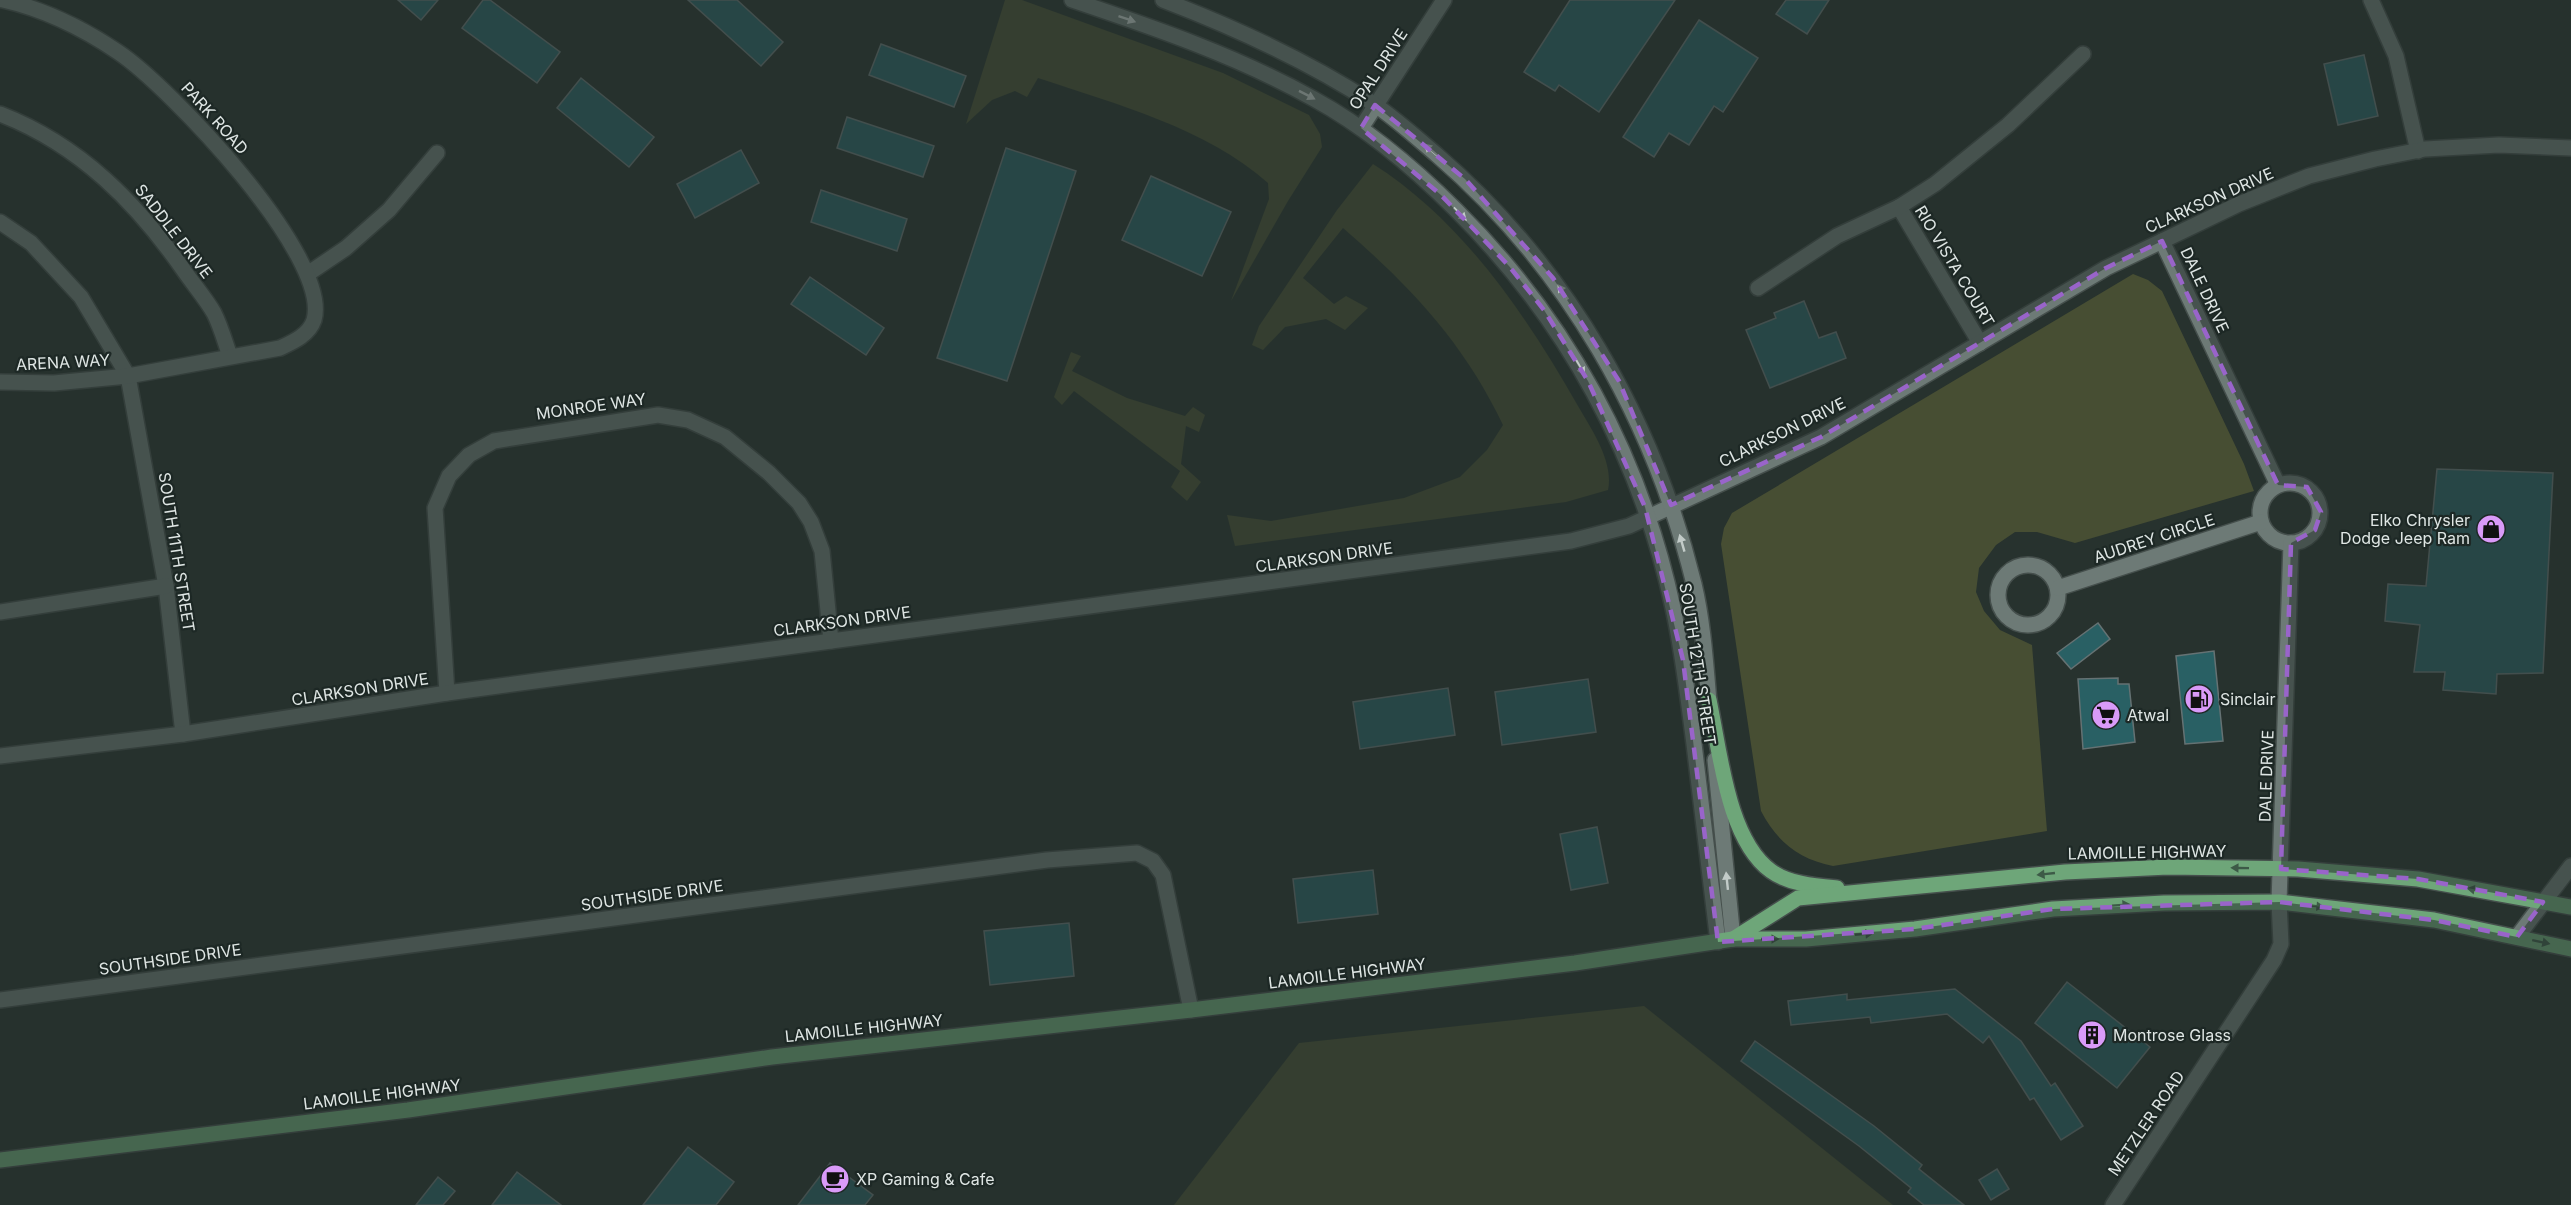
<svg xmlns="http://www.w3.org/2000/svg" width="2571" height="1205" font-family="Inter,sans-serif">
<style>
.green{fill:#474e33}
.building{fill:#296064;stroke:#657273;stroke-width:1.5}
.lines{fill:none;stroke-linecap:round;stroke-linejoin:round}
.street-casing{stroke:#454f4c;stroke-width:18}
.secondary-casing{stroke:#454f4c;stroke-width:18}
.primary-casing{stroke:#454f4c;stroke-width:18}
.street{stroke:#6d7a76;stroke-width:15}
.secondary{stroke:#6d7a76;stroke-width:15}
.primary{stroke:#6ea679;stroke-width:15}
.oneway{fill:#c2cbc8}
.oneway2{fill:#3d5a47}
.marked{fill:none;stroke:#9964ca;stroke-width:4.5;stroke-dasharray:12 8;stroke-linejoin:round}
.labels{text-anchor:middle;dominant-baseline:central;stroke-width:4.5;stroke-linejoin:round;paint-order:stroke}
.street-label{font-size:16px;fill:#dfe6e4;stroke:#1d2825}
.poi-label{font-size:16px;fill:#dfe6e4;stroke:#1d2825;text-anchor:start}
</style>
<rect width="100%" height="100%" fill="#27322e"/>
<g class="green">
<path d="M 1005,0 L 1022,0 L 1223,73 L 1309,115 L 1320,134 L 1322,147 L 1288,201 L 1231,301 L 1269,199 L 1268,183 C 1206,128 1116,104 1038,78 L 1027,97 L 1015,91 L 992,100 L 966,124 Z"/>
<path d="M 1373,164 C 1463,221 1526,315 1578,406 C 1592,430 1614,462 1608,490 L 1566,502 L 1235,546 L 1227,515 L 1271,521 L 1404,498 L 1460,477 L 1487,450 L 1503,425 C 1464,343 1411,287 1343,228 L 1303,278 L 1334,304 L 1346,296 L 1368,308 L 1345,330 L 1326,319 L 1285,327 L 1263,350 L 1252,345 L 1259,326 L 1337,210 Z"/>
<path d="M 2133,274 L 2148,280 L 2162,291 L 2244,464 L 2254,491 L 2075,543 L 2037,532 L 2015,532 L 1996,545 L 1979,568 L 1976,592 L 1984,611 L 2000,630 L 2032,645 L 2047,831 L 1833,866 C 1799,859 1777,842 1761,811 L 1721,544 L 1724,528 L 1732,513 Z"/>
<polygon points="1071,352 1081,356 1072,371 1127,398 1185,416 1193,407 1205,415 1199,432 1186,426 1181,464 1201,482 1187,501 1171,487 1180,471 1074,391 1062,405 1054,397"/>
<polygon points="1644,1006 1893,1205 1174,1205 1299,1043"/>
</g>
<g class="building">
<polygon points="398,0 438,0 421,20"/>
<polygon points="483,0 490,0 560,52 537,83 462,28"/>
<polygon points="688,0 737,0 783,42 761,66"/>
<polygon points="1570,0 1675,0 1599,112 1559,85 1555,91 1524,72"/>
<polygon points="1786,0 1829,0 1807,34 1776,14"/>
<polygon points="1699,20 1758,58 1723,112 1714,106 1689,145 1669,133 1654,157 1623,137"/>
<polygon points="881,44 966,76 954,107 869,75"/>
<polygon points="2364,55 2378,116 2338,125 2324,64"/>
<polygon points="581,78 654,137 629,167 557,108"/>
<polygon points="847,117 934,146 923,177 837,148"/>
<polygon points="1006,148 1076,171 1007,381 937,358"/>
<polygon points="741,150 759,183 695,218 677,184"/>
<polygon points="1151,176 1231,212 1202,276 1122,240"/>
<polygon points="821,190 907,219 897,251 811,222"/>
<polygon points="810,277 884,328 866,355 791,304"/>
<polygon points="1804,301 1819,338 1836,332 1846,358 1770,388 1746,330 1776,318 1774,313"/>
<polygon points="2437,469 2553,473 2543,673 2497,674 2496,694 2443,690 2445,672 2414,672 2420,625 2385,621 2388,584 2426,586"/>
<polygon points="2098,623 2110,639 2071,669 2057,653"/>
<polygon points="2214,651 2223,741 2185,744 2176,656"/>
<polygon points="2118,678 2118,684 2129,684 2135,742 2083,749 2078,679"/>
<polygon points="1588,679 1596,732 1502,745 1495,692"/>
<polygon points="1448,688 1455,735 1360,749 1353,702"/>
<polygon points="1597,827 1608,883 1571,890 1560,834"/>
<polygon points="1373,870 1378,914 1298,923 1293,879"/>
<polygon points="1069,923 1074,976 990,985 984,931"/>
<polygon points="2067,982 2150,1047 2117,1088 2035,1023"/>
<polygon points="1955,989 2021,1041 2051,1086 2055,1083 2083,1126 2061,1140 2034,1098 2030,1100 1989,1036 1983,1043 1947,1014 1871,1023 1870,1017 1791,1025 1788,1001 1847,994 1847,1000"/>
<polygon points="1755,1041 1874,1126 1922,1165 1919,1169 1964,1205 1924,1205 1908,1192 1911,1188 1859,1146 1741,1061"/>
<polygon points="688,1147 734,1182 716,1205 643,1205"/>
<polygon points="830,1163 873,1195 865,1205 798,1205"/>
<polygon points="1997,1169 2009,1189 1991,1200 1979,1180"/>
<polygon points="517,1172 561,1205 492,1205"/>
<polygon points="438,1177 455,1191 443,1205 416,1205"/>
</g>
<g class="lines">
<g class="street-casing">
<g id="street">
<polyline points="2371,0 2396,56 2418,151"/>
<path d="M 0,114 C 80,145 137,203 185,272 C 194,285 206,299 214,313 C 221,327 225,342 230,356"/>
<polyline points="1361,128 1444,0"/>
<polyline points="1899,207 1980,343"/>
<polyline points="0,222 31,243 81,297 128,376 166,586 183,734"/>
<polyline points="2162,241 2278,485"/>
<polyline points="309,273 346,248 389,210 437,153"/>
<polyline points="1758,288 1837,236 1899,207 1935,184 2008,125 2083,54"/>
<path d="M 0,382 L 54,383 L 128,376 L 280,348 C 293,342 309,335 314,320 C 332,257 169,86 118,52 C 84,29 43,9 3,0"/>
<circle cx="2290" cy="513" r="30"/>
<circle cx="2028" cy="595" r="30"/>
<polyline points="2058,588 2261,522"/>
<polyline points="0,612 166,586"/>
<polyline points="447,693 435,508 449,476 469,455 494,441 658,415 688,420 725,437 769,473 799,503 811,522 822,551 831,641"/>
<polyline points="0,756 183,734 447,693 1571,541 1629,526 1821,437 2106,268 2239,204 2309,176 2375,159 2425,149 2499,145 2571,148"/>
<polyline points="2517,937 2571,866"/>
<polyline points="0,1000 1047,860 1137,853 1153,861 1163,875 1191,1010"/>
<polyline points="2113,1205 2274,960 2281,944 2279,902 2291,543"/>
</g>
</g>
<g class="secondary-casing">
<g id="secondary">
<path d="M 1072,0 C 1155,28 1237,56 1314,99 C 1367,128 1413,167 1456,210 C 1567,320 1640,455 1673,608 C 1683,653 1688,699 1694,744 C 1702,810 1710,876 1718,942"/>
<path d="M 1163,0 C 1236,28 1308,61 1374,104 C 1396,119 1417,138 1437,155 C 1567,267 1653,418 1694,584 C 1704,626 1706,670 1710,713"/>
<polyline points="1715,760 1733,939"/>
</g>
</g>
<g class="primary-casing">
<g id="primary">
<path d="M 1709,700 C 1720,750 1727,839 1771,871 C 1789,884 1815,886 1837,888"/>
<polyline points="1733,939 1798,898 2065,872 2168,867 2298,869 2418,879 2571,907"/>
<polyline points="0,1160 408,1110 772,1057 1191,1010 1575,963 1733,939 1806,939 1915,929 2053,909 2164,903 2279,902 2434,920 2571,949"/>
</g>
</g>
<use href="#street" class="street"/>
<use href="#secondary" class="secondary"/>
<use href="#primary" class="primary"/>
</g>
<defs><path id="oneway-solid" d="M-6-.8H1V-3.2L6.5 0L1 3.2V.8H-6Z" transform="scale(1.5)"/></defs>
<g class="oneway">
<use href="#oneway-solid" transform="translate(1127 19) rotate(19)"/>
<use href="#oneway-solid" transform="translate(1307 95) rotate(27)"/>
<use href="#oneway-solid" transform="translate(1431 150) rotate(-139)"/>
<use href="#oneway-solid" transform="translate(1460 214) rotate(45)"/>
<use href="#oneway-solid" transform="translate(1563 292) rotate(-125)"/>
<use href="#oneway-solid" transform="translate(1580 367) rotate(60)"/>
<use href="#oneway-solid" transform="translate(1682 543) rotate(-106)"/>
<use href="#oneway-solid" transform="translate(1727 881) rotate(-96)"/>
</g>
<g class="oneway2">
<use href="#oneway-solid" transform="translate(2240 868) rotate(-179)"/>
<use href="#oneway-solid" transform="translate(2046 874) rotate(174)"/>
<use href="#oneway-solid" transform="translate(2476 890) rotate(-170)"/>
<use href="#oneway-solid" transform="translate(2121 905) rotate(-4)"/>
<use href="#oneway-solid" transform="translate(2315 906) rotate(6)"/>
<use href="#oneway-solid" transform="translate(1864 934) rotate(-5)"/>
<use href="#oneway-solid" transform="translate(1770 939)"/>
<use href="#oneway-solid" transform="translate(2541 942) rotate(12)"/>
</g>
<path d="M0 0H2571V1205H0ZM 1375,105 L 1465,179 L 1553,278 L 1619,381 L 1671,505 L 1821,437 L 2106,268 L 2162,241 L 2278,485 L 2307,487 L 2321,512 L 2315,530 L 2291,543 L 2281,869 L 2418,879 L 2543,902 L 2517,937 L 2434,920 L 2279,902 L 2053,909 L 1915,929 L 1718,942 L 1683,660 L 1645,507 L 1588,381 L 1544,310 L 1509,266 L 1441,195 L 1361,128 Z" fill="#27322e" fill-opacity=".55" fill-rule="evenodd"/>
<path class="marked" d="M 1375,105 L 1465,179 L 1553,278 L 1619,381 L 1671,505 L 1821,437 L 2106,268 L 2162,241 L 2278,485 L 2307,487 L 2321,512 L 2315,530 L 2291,543 L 2281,869 L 2418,879 L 2543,902 L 2517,937 L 2434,920 L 2279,902 L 2053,909 L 1915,929 L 1718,942 L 1683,660 L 1645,507 L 1588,381 L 1544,310 L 1509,266 L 1441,195 L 1361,128 Z"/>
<defs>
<g id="shop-disc" transform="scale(1.5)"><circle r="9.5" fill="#d99af8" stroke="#1d2825"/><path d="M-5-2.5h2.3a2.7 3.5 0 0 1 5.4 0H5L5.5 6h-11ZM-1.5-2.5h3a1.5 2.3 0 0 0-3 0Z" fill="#111"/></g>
<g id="fuel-disc" transform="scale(1.5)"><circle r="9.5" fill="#d99af8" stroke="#1d2825"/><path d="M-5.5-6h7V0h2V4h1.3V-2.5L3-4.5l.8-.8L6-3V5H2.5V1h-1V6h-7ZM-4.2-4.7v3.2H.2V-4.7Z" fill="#111"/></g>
<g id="supermarket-disc" transform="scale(1.5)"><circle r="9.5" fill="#d99af8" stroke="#1d2825"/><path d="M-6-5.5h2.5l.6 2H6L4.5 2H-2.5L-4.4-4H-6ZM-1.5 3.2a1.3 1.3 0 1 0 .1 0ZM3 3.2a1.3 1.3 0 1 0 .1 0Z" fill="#111"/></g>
<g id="building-disc" transform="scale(1.5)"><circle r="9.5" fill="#d99af8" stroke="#1d2825"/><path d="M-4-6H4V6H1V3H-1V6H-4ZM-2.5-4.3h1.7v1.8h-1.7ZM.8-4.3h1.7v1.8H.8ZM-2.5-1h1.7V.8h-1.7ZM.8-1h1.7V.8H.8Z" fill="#111"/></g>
<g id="cafe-disc" transform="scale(1.5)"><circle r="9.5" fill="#d99af8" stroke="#1d2825"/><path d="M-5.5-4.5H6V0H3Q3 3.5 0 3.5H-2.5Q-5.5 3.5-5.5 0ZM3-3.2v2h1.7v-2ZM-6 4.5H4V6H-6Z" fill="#111"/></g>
</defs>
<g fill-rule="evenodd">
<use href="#shop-disc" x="2491" y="529"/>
<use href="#fuel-disc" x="2199" y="699"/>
<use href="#supermarket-disc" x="2106" y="715"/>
<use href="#building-disc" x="2092" y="1035"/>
<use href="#cafe-disc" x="835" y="1179"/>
</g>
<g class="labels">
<g class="street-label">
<text transform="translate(1378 69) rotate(-57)">OPAL DRIVE</text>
<text transform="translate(215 118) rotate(48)">PARK ROAD</text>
<text transform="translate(2209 200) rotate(-24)">CLARKSON DRIVE</text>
<text transform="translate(174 231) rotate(52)">SADDLE DRIVE</text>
<text transform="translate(1955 266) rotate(59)">RIO VISTA COURT</text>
<text transform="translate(2205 290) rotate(65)">DALE DRIVE</text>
<text transform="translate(63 362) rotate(-3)">ARENA WAY</text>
<text transform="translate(591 406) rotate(-8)">MONROE WAY</text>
<text transform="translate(1782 432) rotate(-26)">CLARKSON DRIVE</text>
<text transform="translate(2154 538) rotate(-18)">AUDREY CIRCLE</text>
<text transform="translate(177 552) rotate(81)">SOUTH 11TH STREET</text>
<text transform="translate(1324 557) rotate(-8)">CLARKSON DRIVE</text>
<text transform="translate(842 621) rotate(-8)">CLARKSON DRIVE</text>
<text transform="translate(1698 664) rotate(81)">SOUTH 12TH STREET</text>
<text transform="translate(360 689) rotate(-9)">CLARKSON DRIVE</text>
<text transform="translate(2266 776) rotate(-88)">DALE DRIVE</text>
<text transform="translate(2147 852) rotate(-1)">LAMOILLE HIGHWAY</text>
<text transform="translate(652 895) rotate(-8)">SOUTHSIDE DRIVE</text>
<text transform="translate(170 959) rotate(-8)">SOUTHSIDE DRIVE</text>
<text transform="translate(1347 973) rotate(-7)">LAMOILLE HIGHWAY</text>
<text transform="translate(864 1028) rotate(-6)">LAMOILLE HIGHWAY</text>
<text transform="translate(382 1094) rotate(-7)">LAMOILLE HIGHWAY</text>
<text transform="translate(2146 1123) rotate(-56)">METZLER ROAD</text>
</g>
<g class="poi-label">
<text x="2470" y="520" text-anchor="end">Elko Chrysler<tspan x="2470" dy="18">Dodge Jeep Ram</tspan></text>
<text x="2220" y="699">Sinclair</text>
<text x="2127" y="715">Atwal</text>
<text x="2113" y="1035">Montrose Glass</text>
<text x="856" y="1179">XP Gaming &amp; Cafe</text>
</g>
</g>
</svg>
